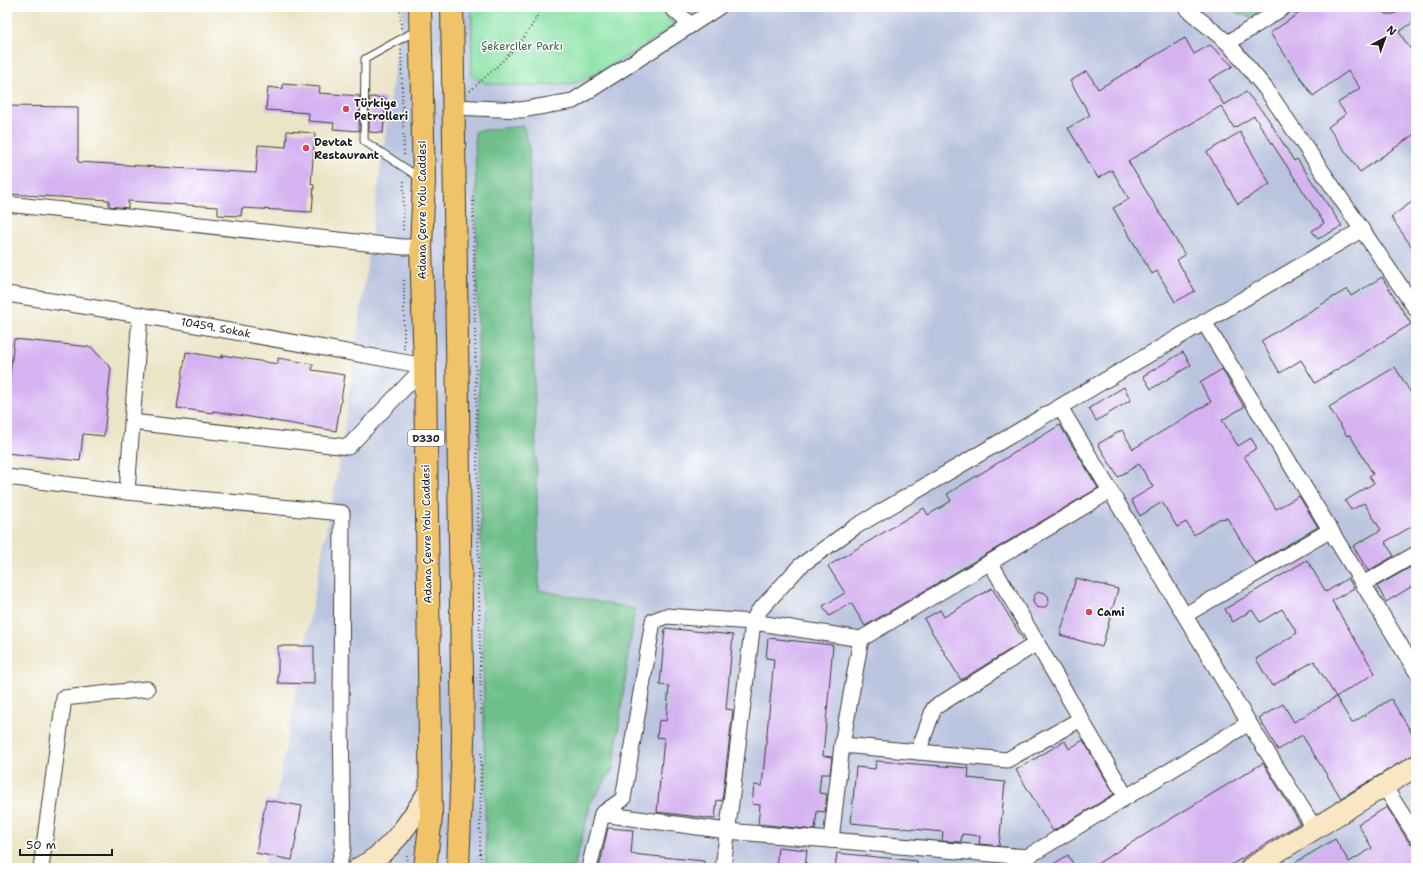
<svg xmlns="http://www.w3.org/2000/svg" width="1423" height="875" font-family="'Shantell Sans',sans-serif">
<style>
.industrial{fill:#bac4de}
.green{fill:#88e1a6;stroke:#527e61}
.forest{fill:#6ebf8b;stroke:#456e54}
.building{fill:#d5b3f1}
.lines{fill:none;stroke-linecap:round;stroke-linejoin:round}
.lane-casing{stroke:#3b3a36;stroke-width:9}
.street-casing{stroke:#3b3a36;stroke-width:17}
.secondary-casing{stroke:#3b3a36;stroke-width:23}
.highway-casing{stroke:#3b3a36;stroke-width:24}
.path{stroke:#3b3a36;stroke-width:2;stroke-dasharray:1 3;stroke-linecap:butt}
.lane{stroke:#fff;stroke-width:7}
.street{stroke:#fff;stroke-width:15}
.secondary{stroke:#f9e7c3;stroke-width:21}
.highway{stroke:#f1c369;stroke-width:22}
.poi-dot{fill:#d1495b;stroke:#fff;stroke-width:1.5}
.labels{text-anchor:middle;dominant-baseline:central;stroke-width:3;stroke-linejoin:round;paint-order:stroke}
.shield{fill:#fff;stroke:#606060;stroke-width:1}
.shield-label{font-size:10px;font-weight:bold;fill:#1c1c1c}
.park-label{font-size:11px;fill:#42614c;stroke:#fff}
.poi-label{font-size:11px;font-weight:bold;fill:#1c1c1c;stroke:#fff;text-anchor:start}
.street-label{font-size:11px;fill:#1c1c1c;stroke:#fff}
</style>
<rect width="100%" height="100%" fill="#fff"/>
<filter id="ink" filterUnits="userSpaceOnUse"><feTurbulence type="fractalNoise" baseFrequency=".025" numOctaves="2"/><feDisplacementMap in="SourceGraphic" scale="8" xChannelSelector="R" yChannelSelector="G"/><feConvolveMatrix kernelMatrix="1 2 1 2 8 2 1 2 1" color-interpolation-filters="sRGB"/></filter>
<filter id="wash" filterUnits="userSpaceOnUse"><feTurbulence type="fractalNoise" baseFrequency=".012" numOctaves="4" result="noise"/><feDisplacementMap in="SourceGraphic" scale="16" xChannelSelector="R" yChannelSelector="G"/><feGaussianBlur stdDeviation="0.9" result="paint"/><feColorMatrix in="noise" values="0 0 0 0 0 0 0 0 0 0 0 0 0 0 0 0 0 1.4 0 .05"/><feComposite in="paint" operator="in"/></filter>
<g filter="url(#wash)">
<rect width="100%" height="100%" fill="#ebe5c7"/>
<polygon class="industrial" points="403,7 1416,7 1416,868 263,868 341,452"/>
<polygon class="green" points="472,7 655,7 675,25 644,46 599,72 575,83 526,86 486,83 472,76"/>
<g class="forest">
<polygon points="1229,7 1268,7 1251,17 1238,14"/>
<polygon points="523,126 529,145 539,590 635,609 613,769 591,802 574,868 486,868 475,131"/>
</g>
<g id="blocks">
<g class="building">
<polygon points="1308,7 1381,7 1386,14 1394,14 1405,7 1414,7 1416,10 1416,20 1399,32 1416,57 1416,133 1360,172 1328,127 1346,114 1338,103 1360,88 1348,71 1313,96 1270,33"/>
<polygon points="1185,38 1194,54 1210,45 1233,66 1209,80 1224,105 1246,92 1267,117 1294,161 1297,159 1342,226 1318,239 1312,231 1324,223 1254,116 1234,128 1221,106 1128,161 1185,255 1177,260 1195,291 1175,302 1157,271 1152,274 1113,208 1129,199 1112,170 1098,178 1068,128 1090,115 1070,81 1087,71 1098,89"/>
<polygon points="283,84 320,87 319,93 360,96 359,131 333,129 334,123 308,121 309,113 266,110 268,87 283,89"/>
<polygon points="370,97 386,98 383,133 369,132"/>
<polygon points="7,106 78,107 78,162 256,173 258,145 286,147 287,131 315,133 311,184 314,185 312,212 242,208 241,216 218,215 218,207 128,201 128,208 109,206 109,200 7,194"/>
<polygon points="1240,132 1270,184 1238,204 1207,152"/>
<polygon points="1416,199 1416,253 1391,217"/>
<polygon points="1382,277 1411,324 1315,383 1301,360 1280,373 1261,341 1347,289 1351,296"/>
<polygon points="14,339 91,347 111,368 104,436 83,434 80,461 7,453 7,404"/>
<polygon points="186,352 222,358 222,355 278,364 278,358 313,364 312,370 345,375 336,431 213,411 213,413 177,408"/>
<polygon points="1183,352 1191,365 1151,389 1143,376"/>
<polygon points="1395,367 1416,401 1416,524 1385,542 1394,556 1368,571 1353,546 1381,530 1364,503 1351,510 1345,501 1374,483 1369,476 1373,474 1350,435 1347,436 1329,407"/>
<polygon points="1222,369 1244,407 1222,420 1238,446 1251,438 1257,448 1244,456 1276,509 1299,496 1318,527 1255,564 1227,518 1219,519 1194,535 1186,522 1177,527 1162,502 1140,516 1131,500 1153,487 1139,464 1118,477 1098,444 1122,430 1133,449 1211,402 1200,383"/>
<polygon points="1124,387 1131,400 1096,421 1089,408"/>
<polygon points="1060,425 1098,488 865,626 851,603 829,616 823,606 845,593 828,566 924,508 928,515 951,501 947,494"/>
<polygon points="1307,560 1326,592 1348,578 1354,588 1332,601 1375,673 1336,697 1314,661 1272,686 1256,659 1297,633 1282,609 1260,622 1252,610 1233,622 1225,609"/>
<polygon points="1416,564 1416,584 1386,602 1377,586"/>
<polygon points="1076,578 1118,589 1102,647 1060,635"/>
<polygon points="992,588 1024,641 961,680 924,619 940,610 944,617"/>
<circle cx="1041" cy="600" r="8"/>
<polygon points="665,628 733,635 726,709 733,710 722,801 717,800 715,819 657,812 664,738 657,737 659,720 666,721 669,686 660,685"/>
<polygon points="768,638 833,645 823,756 832,757 830,774 821,774 819,793 827,794 825,812 817,811 815,830 758,824 760,805 752,804 754,785 762,786 774,659 766,658"/>
<polygon points="278,646 314,646 314,684 278,683"/>
<polygon points="1336,697 1352,723 1391,699 1416,740 1416,753 1341,798 1302,735 1278,750 1259,718 1283,704 1294,722"/>
<polygon points="1083,740 1114,794 1053,831 1016,770 1065,741 1069,749"/>
<polygon points="876,761 969,768 968,778 1005,782 999,846 979,844 980,836 962,834 961,842 942,841 943,832 851,823 856,767 875,769"/>
<polygon points="1263,763 1300,823 1226,868 1090,868"/>
<polygon points="266,800 302,806 292,860 256,853"/>
<polygon points="1387,807 1408,841 1416,847 1416,868 1286,868 1335,839 1349,862 1372,848 1358,824"/>
<polygon points="608,828 633,830 631,854 704,861 703,868 599,868"/>
<polygon points="778,847 807,850 805,868 776,868"/>
<polygon points="837,853 917,861 917,868 835,868"/>
<polygon points="1068,855 1075,868 1047,868"/>
</g>
</g>
</g>
<g filter="url(#ink)">
<use href="#blocks" fill-opacity="0" stroke="#3b3a36" stroke-width="1"/>
<g class="lines">
<g class="lane-casing">
<polyline id="lane" points="417,30 365,59 364,141 420,178"/>
</g>
<g class="street-casing">
<g id="street">
<polyline points="671,7 691,25 719,7"/>
<polyline points="1188,7 1187,9 1228,43 1266,89 1416,309"/>
<polyline points="1228,43 1284,7"/>
<polyline points="453,107 521,110 573,101 691,25"/>
<polyline points="7,204 403,247 421,247"/>
<polyline points="7,294 140,315 425,366"/>
<polyline points="1204,322 1416,671"/>
<polyline points="132,422 348,447 425,366"/>
<polyline points="7,477 127,492 342,513 341,717 343,848 338,868"/>
<polyline points="127,492 140,315"/>
<polyline points="990,562 1126,797"/>
<polyline points="1363,584 1416,554"/>
<polyline points="1185,615 1331,530"/>
<polyline points="1249,723 1315,829"/>
<polyline points="842,745 1007,760 1081,719"/>
<polyline points="918,752 934,708 1037,643"/>
<polyline points="1384,786 1416,836"/>
<polyline points="602,814 727,831 1027,857 1249,723 1060,407"/>
<polyline points="831,840 842,745 861,639 1110,491"/>
<polyline points="41,868 64,698 147,689"/>
<polyline points="589,868 602,814 623,799 653,621 666,616 753,622 757,613 800,566 855,527 1361,230"/>
<polyline points="723,868 753,622 861,639"/>
</g>
</g>
<g class="secondary-casing">
<g id="secondary">
<path d="M 359,868 C 392,852 411,820 430,790"/>
<polyline points="1251,868 1416,766"/>
</g>
</g>
<g class="highway-casing">
<g id="highway">
<polyline points="420,7 424,181 421,247 425,366 431,817 425,868"/>
<polyline points="452,7 463,741 458,868"/>
</g>
</g>
<g class="path">
<polyline points="400,7 401,28"/>
<polyline points="401,50 404,156"/>
<path d="M 470,91 C 496,67 528,41 541,7"/>
<polyline points="473,197 481,717"/>
<polyline points="403,230 404,178"/>
<polyline points="404,280 404,350"/>
<polyline points="481,753 480,854 483,868"/>
<polyline points="406,868 407,852"/>
</g>
<use href="#lane" class="lane"/>
<use href="#street" class="street"/>
<use href="#secondary" class="secondary"/>
<use href="#highway" class="highway"/>
</g>
</g>
<g class="poi-dot">
<circle cx="346" cy="109" r="4"/>
<circle cx="306" cy="148" r="4"/>
<circle cx="1089" cy="612" r="4"/>
</g>
<g class="labels">
<rect class="shield" x="408" y="430" width="36" height="16" rx="3"/>
<g class="shield-label">
<text x="426" y="438">D330</text>
</g>
<g class="park-label">
<text x="522" y="46">Şekerciler Parkı</text>
</g>
<g class="poi-label">
<text x="354" y="103">Türkiye<tspan x="354" dy="13">Petrolleri</tspan></text>
<text x="314" y="142">Devtat<tspan x="314" dy="13">Restaurant</tspan></text>
<text x="1097" y="612">Cami</text>
</g>
<g class="street-label">
<text transform="translate(422 210) rotate(-90)">Adana Çevre Yolu Caddesi</text>
<text transform="translate(216 328) rotate(10)">10459. Sokak</text>
<text transform="translate(427 534) rotate(-91)">Adana Çevre Yolu Caddesi</text>
</g>
</g>
<rect width="1423" height="875" fill="none" stroke="#fff" stroke-width="24"/>
<g transform="translate(1385 38) rotate(41)" stroke="#ffffff" stroke-width="3" paint-order="stroke">
<path d="M0-3L7 15L0 10L-7 15Z" fill="#1c1c1c"/>
<text y="-6" font-size="11" font-weight="bold" text-anchor="middle" fill="#1c1c1c">N</text>
</g>
<path d="M20 849v6h92v-6" fill="none" stroke="#1c1c1c" stroke-width="2"/>
<text x="26" y="849" font-size="12" fill="#1c1c1c" stroke="#ffffff" stroke-width="3" paint-order="stroke">50 m</text>
</svg>
